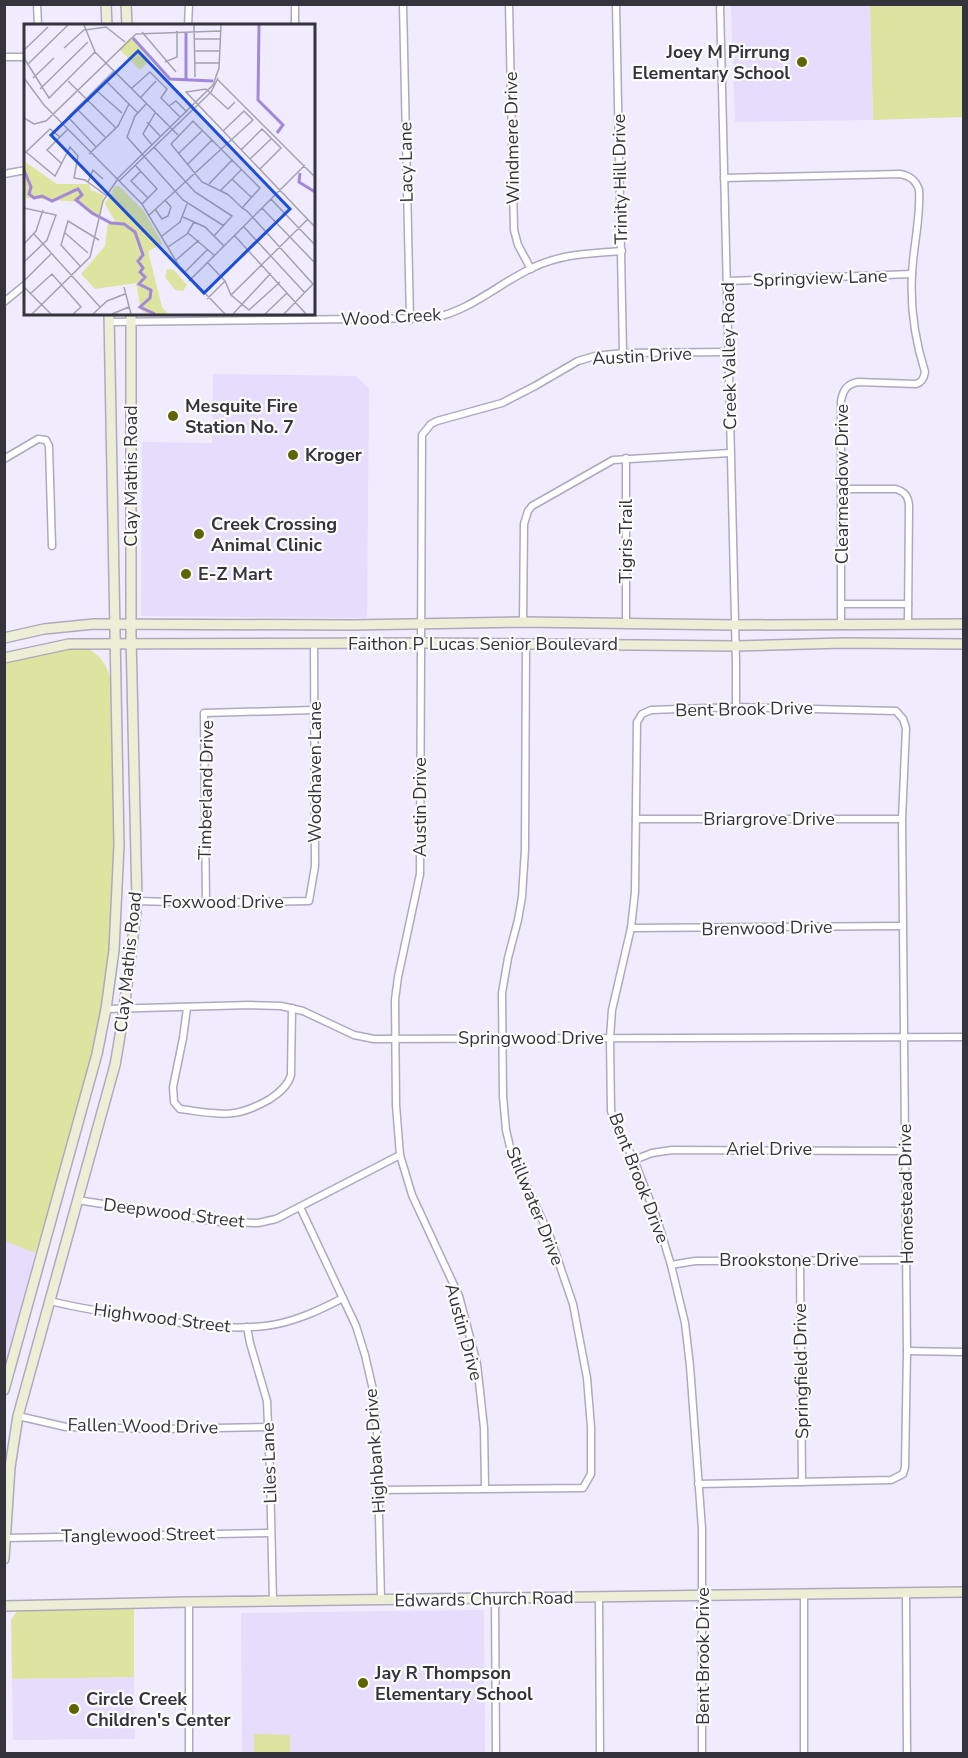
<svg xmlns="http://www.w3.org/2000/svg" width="968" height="1758" font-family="'Nunito Sans',sans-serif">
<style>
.built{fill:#e5ddfb}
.green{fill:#dce49f}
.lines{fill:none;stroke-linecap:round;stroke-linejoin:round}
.street-casing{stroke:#aea9be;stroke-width:9}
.secondary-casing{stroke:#aea9be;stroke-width:12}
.street{stroke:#fff;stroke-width:6}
.secondary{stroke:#ecefd6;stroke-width:9}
.poi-dot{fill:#5e6400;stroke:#fcfcfc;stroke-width:2}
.labels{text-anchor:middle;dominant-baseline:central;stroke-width:4.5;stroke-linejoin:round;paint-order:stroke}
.poi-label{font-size:18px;font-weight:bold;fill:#35333b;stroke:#fcfcfc;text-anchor:start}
.street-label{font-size:18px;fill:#35333b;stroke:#fcfcfc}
.inset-river{fill:none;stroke:#a288db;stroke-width:3}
.inset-road{fill:none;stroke:#a5a2b0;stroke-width:1.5}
.view{fill:#1d4ed8;fill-opacity:0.15;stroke:#1d4ed8;stroke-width:3}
.inset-edge{fill:none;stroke:#35333b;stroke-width:3}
</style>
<rect width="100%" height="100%" fill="#f0ecfe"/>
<g class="built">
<polygon points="731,5 870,5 873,120 735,122"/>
<polygon points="213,374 356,376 369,389 367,618 141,616 142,442 212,443"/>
<polygon points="5,1241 35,1253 5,1366"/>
<polygon points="484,1610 485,1753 242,1753 241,1613"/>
<polygon points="134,1677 135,1739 13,1740 12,1679"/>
</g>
<g class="green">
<polygon points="870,5 963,5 963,117 873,120"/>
<path d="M 82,647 C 99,652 107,664 111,681 C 112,755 115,830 112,904 C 111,937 110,970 104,1003 C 90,1088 62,1171 35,1253 L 5,1241 L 4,662 L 50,651 Z"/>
<polygon points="134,1608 134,1677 12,1679 11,1620 18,1610"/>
<polygon points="254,1734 290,1735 290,1753 254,1753"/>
</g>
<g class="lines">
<g class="street-casing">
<g id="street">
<polyline points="37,4 38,26"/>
<polyline points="295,4 295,26"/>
<polyline points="403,4 410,320"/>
<polyline points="509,4 514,230 518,245 531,269"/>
<polyline points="616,4 623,353"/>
<polyline points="720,4 736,662 736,707"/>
<polyline points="188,26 189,4"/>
<polyline points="4,57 26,57"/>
<polyline points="4,174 26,170"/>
<path d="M 724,178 L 900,174 C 910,176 916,180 919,190 C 921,217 913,247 912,275 C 910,309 915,340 925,372 C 924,378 921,383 916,384 L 858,382 C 847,384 843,390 841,401 L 841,623"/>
<polyline points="728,281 912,274"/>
<polyline points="4,302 26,284"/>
<path d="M 109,322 L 433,318 C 470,311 498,284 532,268 C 560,254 591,253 622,251"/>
<polyline points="626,458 626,623"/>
<polyline points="4,459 38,439 46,440 49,446 52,546"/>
<path d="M 841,489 L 896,489 C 905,492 908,496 909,505 L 908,623"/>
<polyline points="842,604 908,604"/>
<polyline points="523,622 524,524 528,511 532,506 613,460 730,453"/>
<polyline points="636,819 902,819"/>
<polyline points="137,901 206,903 309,901 315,866 314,643"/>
<polyline points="206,903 204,713 314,710"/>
<polyline points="631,928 902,926"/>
<path d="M 187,1008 L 183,1038 L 173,1087 L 174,1102 L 180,1109 C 219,1114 234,1120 270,1099 C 279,1093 288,1086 291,1075 L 292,1008"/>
<polyline points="106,1009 250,1005 281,1006 303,1011 354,1035 374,1039 964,1037"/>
<polyline points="634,1160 652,1153 672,1150 905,1151"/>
<polyline points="77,1200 220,1222 258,1223 276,1219 400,1155"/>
<polyline points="300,1207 356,1326 365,1355 373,1390 377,1432 381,1600"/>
<polyline points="800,1260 802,1482"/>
<polyline points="671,1265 695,1261 906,1260"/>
<path d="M 50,1301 C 86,1310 122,1315 159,1320 C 194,1325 229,1330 265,1326 C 292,1323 318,1311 343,1298"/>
<polyline points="247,1327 250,1343 267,1401 270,1473 273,1602"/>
<polyline points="907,1351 964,1352"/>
<polyline points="18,1416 66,1427 161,1429 268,1427"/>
<polyline points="698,1484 891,1480 903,1474 905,1467 907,1351 902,819 906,728 903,719 896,711 736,707 651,710 642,714 637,722 635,892 631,928 612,1010 610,1038 611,1111 618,1130 634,1160 657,1219 671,1265 685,1323 690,1366 702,1529 702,1754"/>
<polyline points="485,1488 484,1428 477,1364 459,1296 412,1195 400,1155 396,1105 395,1000 398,977 420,874 422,435 431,424 437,421 502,403 535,386 578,361 595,356 623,353 728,352"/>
<polyline points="378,1490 583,1488 591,1474 591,1427 587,1378 573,1304 550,1237 511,1151 506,1130 503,1096 502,993 508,958 518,920 522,897 525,849 526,644"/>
<polyline points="5,1538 271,1533"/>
<polyline points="906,1593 907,1754"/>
<polyline points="804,1595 804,1754"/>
<polyline points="599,1597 600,1754"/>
<polyline points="495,1598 496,1754"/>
<polyline points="189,1602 189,1754"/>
</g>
</g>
<g class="secondary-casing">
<g id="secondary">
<polyline points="106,4 107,26"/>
<polyline points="126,4 127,26"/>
<polyline points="4,638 44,629 94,624 353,625 523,622 735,625 964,624"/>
<polyline points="4,658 69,644 421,643 736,646 843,643 964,644"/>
<polyline points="4,1390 97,1054 106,1009 114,950 119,845 109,314"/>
<path d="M 4,1559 L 10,1467 L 18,1416 L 115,1065 C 125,1011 131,956 137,901 L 131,635 L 131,314"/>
<polyline points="4,1606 189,1602 964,1592"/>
</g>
</g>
<use href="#street" class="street"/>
<use href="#secondary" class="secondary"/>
</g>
<g class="poi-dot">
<circle cx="802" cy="62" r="6"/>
<circle cx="173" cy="416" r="6"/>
<circle cx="293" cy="455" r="6"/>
<circle cx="199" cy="534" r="6"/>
<circle cx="186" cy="574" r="6"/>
<circle cx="363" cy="1683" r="6"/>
<circle cx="74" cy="1709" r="6"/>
</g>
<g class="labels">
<g class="poi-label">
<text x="790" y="52" text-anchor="end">Joey M Pirrung<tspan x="790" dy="21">Elementary School</tspan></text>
<text x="185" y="406">Mesquite Fire<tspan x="185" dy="21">Station No. 7</tspan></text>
<text x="305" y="455">Kroger</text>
<text x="211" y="524">Creek Crossing<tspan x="211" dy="21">Animal Clinic</tspan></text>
<text x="198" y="574">E-Z Mart</text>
<text x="375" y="1673">Jay R Thompson<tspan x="375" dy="21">Elementary School</tspan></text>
<text x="86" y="1699">Circle Creek<tspan x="86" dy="21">Children's Center</tspan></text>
</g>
<g class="street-label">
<text transform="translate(512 138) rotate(-91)">Windmere Drive</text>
<text transform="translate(406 162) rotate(-91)">Lacy Lane</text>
<text transform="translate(620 179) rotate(-91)">Trinity Hill Drive</text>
<text transform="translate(820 278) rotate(-2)">Springview Lane</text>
<text transform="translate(391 317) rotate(-3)">Wood Creek</text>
<text transform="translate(642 356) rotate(-3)">Austin Drive</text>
<text transform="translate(729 356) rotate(-91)">Creek Valley Road</text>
<text transform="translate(131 476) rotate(-90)">Clay Mathis Road</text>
<text transform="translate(842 484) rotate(-90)">Clearmeadow Drive</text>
<text transform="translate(626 541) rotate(-90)">Tigris Trail</text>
<text x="483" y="644">Faithon P Lucas Senior Boulevard</text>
<text transform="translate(744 709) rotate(-1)">Bent Brook Drive</text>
<text transform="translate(315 772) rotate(-90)">Woodhaven Lane</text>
<text transform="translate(206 790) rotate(-89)">Timberland Drive</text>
<text transform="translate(420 807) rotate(-90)">Austin Drive</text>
<text x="769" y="819">Briargrove Drive</text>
<text x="223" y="902">Foxwood Drive</text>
<text transform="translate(767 928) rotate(-1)">Brenwood Drive</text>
<text transform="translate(128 962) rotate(-84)">Clay Mathis Road</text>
<text x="531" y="1038">Springwood Drive</text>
<text x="769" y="1149">Ariel Drive</text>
<text transform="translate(639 1178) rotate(69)">Bent Brook Drive</text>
<text transform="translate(906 1194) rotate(-91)">Homestead Drive</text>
<text transform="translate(535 1206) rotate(68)">Stillwater Drive</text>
<text transform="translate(174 1213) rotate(7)">Deepwood Street</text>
<text x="789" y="1260">Brookstone Drive</text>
<text transform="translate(162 1318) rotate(7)">Highwood Street</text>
<text transform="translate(464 1332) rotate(75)">Austin Drive</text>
<text transform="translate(801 1371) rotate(-91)">Springfield Drive</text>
<text transform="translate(143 1426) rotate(1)">Fallen Wood Drive</text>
<text transform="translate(375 1451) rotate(-94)">Highbank Drive</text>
<text transform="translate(269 1463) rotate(-92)">Liles Lane</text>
<text transform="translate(138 1535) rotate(-1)">Tanglewood Street</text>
<text transform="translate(484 1599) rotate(-1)">Edwards Church Road</text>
<text transform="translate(703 1656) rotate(-90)">Bent Brook Drive</text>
</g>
</g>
<g transform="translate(24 24)">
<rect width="291" height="291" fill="#f0ecfe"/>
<path d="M 107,13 L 126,36 L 116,46 L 95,25 ZM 0,137 L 33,160 L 65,160 L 67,166 L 80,171 L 75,193 L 57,178 L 2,174 ZM 91,162 L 95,162 L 119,186 L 139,220 L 124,227 L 138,283 L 144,290 L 123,290 L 117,286 L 112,259 L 71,265 L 57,250 L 81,222 L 84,199 L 91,197 L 81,180 ZM 143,245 L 150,246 L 163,261 L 159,267 L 151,266 L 141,253 Z" fill="#dce49f"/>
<path class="inset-river" d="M 235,1 L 234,76 L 259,101 L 253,109M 162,9 L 162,55M 109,14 L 146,55 L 189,57M 0,146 L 7,163 L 5,170 L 10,174 L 18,172 L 28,177 L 54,165 L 58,171 L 52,176 L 68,189 L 87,199 L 100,200 L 111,208 L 119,231 L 114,237 L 119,244 L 116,248 L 121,253 L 115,260 L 127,266 L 126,274 L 116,283 L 131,290M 276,149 L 275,158 L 291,168"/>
<path class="inset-road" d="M 60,1 L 71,28 L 154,111M 170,1 L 171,53M 61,6 L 82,3 L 101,18M 118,8 L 152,48M 171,15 L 196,15M 40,24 L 61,5M 0,26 L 24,3M 171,27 L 196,27M 0,34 L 25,74 L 71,28M 141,38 L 153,33 L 153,7M 171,39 L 196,39M 3,41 L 44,1M 0,54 L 20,81 L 118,180 L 155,242 L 201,290M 9,54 L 30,34M 81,56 L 114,89M 194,56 L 291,153M 44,57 L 92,104M 108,64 L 126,48 L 143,65 L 137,74 L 156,93M 16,65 L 64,18M 72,66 L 98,89M 117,73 L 132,57M 211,78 L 204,85 L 182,65 L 162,68 L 291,203M 123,79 L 111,92 L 103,113 L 159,176 L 200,202M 145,82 L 152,77 L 163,88M 53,85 L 81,113M 0,94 L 10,100 L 22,97 L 112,10 L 196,7M 123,98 L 137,113M 36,113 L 26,105 L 2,128 L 31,152 L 46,123 L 54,132 L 50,154 L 61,156 L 83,172M 128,121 L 119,110 L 131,89M 72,123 L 44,93 L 90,47M 130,123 L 171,168 L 208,192 L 190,212M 217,126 L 238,105 L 257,124 L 236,145M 155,129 L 179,106M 65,130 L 94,102 L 105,80M 226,135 L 247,115M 38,140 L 23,126 L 44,105M 164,140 L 188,116M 111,141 L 133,165 L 118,180M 117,147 L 107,157 L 124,174M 93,155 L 189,61 L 195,44 L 197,1M 208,155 L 228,174M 95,157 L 187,68 L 194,54M 64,158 L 69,146 L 79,155M 185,160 L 208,136M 197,166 L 218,145M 247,175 L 291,221M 0,184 L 32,191 L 23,216 L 0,238M 218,184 L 236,164 L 169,97 L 147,120 L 178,158 L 203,170 L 208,174 L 218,184 L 223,187 L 289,260 L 260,290M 238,184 L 290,238M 131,185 L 138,195 L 144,192 L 147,183 L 141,176M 124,192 L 229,96 L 220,87 L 199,107M 159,193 L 181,203 L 200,222M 219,202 L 281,269M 40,208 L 64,229M 164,209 L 190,231M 10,210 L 76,283M 210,211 L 282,290M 138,212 L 156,198 L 163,180M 0,220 L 12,207 L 19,186M 144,223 L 163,210 L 170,198M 152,236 L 175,216M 183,238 L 201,257 L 207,271 L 225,286 L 256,258M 56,242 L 37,221 L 44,197 L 75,216M 161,248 L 184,225M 0,257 L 27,230M 165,257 L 281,141M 0,263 L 27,290M 100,263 L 107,290M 6,270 L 28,250 L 57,283 L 49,290M 207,271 L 284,195M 183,275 L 201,257M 8,290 L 66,233 L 79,177 L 93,156M 69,290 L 83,277 L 101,270M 88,290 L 105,283M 209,290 L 247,249M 241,290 L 263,269"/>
<path class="view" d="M 114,27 L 266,185 L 180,269 L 27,111 Z"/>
<rect width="291" height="291" class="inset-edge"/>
</g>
<rect width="968" height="1758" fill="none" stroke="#35333b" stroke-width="12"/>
</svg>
